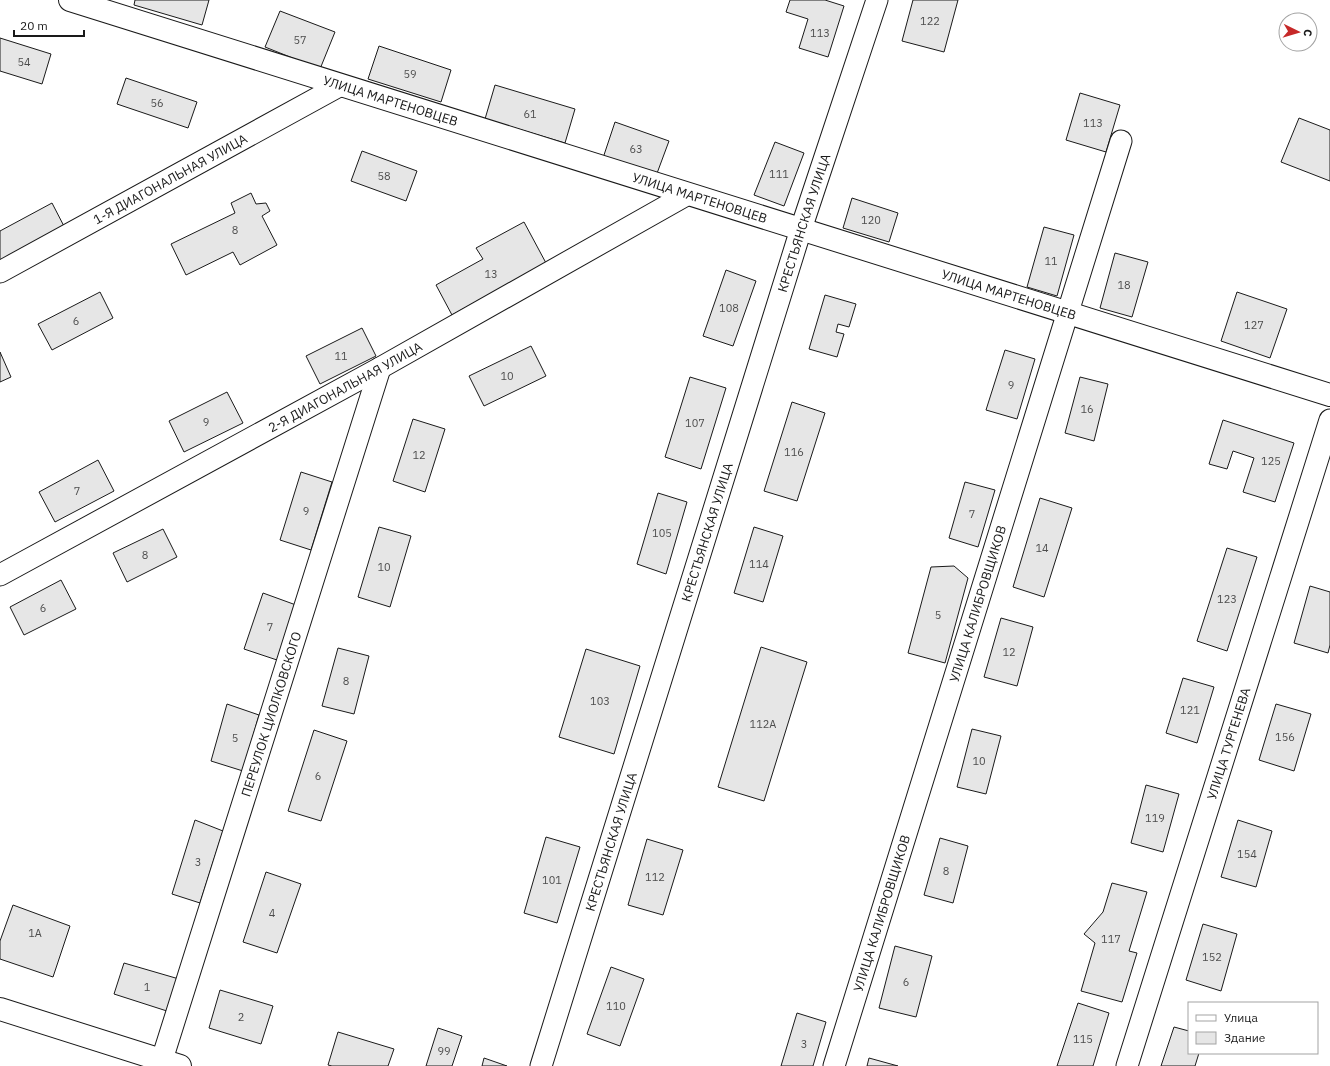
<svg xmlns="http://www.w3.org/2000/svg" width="1330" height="1066" font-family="'IBM Plex Sans',sans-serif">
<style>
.building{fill:#e6e6e6;stroke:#1a1a1a}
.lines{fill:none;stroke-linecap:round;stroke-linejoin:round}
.street-casing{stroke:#1a1a1a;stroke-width:23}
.secondary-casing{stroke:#1a1a1a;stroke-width:24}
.street{stroke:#fff;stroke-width:21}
.secondary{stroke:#fff;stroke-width:22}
.labels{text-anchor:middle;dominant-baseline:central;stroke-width:3;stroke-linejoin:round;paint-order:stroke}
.number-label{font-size:11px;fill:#4d4d4d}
.street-label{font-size:13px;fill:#1a1a1a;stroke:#fff}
</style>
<rect width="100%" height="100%" fill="#fff"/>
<g class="building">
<polygon points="135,0 209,0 202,25 134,5"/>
<polygon points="790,0 825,0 844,6 828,57 799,48 808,19 786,12"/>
<polygon points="913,0 958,0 944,52 902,41"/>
<polygon points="280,11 335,32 320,69 265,47"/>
<polygon points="0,38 51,54 42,84 0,71"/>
<polygon points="379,46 451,70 441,102 368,79"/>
<polygon points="126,78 197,102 188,128 117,104"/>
<polygon points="495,85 575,109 565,143 485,119"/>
<polygon points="1080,93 1120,105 1106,152 1066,140"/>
<polygon points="1299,118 1330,130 1330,181 1281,162"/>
<polygon points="615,122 669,141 656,176 603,158"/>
<polygon points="775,142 804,153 784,206 754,195"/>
<polygon points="362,151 417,171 406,201 351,181"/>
<polygon points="251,193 256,204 266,203 270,211 262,216 277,245 240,265 233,252 186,275 171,244 235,213 231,203"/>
<polygon points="852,198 898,213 889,242 843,228"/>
<polygon points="52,203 67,232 0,268 0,231"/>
<polygon points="524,222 546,263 452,315 436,285 483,259 476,248"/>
<polygon points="1044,227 1074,235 1057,296 1027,287"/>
<polygon points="1115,253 1148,262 1132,317 1100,308"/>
<polygon points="726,270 756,281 733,346 703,336"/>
<polygon points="100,292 113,318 52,350 38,324"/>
<polygon points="1237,292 1287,309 1270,358 1221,341"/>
<polygon points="825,295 856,304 849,327 838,324 836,332 844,334 837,357 809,349"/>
<polygon points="362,328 376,356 320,384 306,356"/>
<polygon points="531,346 546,376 484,406 469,376"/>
<polygon points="1005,350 1035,359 1017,419 986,410"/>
<polygon points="0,352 11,377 0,382"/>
<polygon points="690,377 726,388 701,469 665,457"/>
<polygon points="1080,377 1108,384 1094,441 1065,433"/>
<polygon points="227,392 243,423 184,452 169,421"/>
<polygon points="792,402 825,413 797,501 764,491"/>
<polygon points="413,419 445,429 425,492 393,481"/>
<polygon points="1223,420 1294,443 1275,502 1243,492 1254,458 1233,451 1227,469 1209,464"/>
<polygon points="98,460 114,491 55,522 39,492"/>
<polygon points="301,472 332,482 311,550 280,540"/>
<polygon points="965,482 995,490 978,547 949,538"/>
<polygon points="658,493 687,502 666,574 637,564"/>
<polygon points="1040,498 1072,508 1044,597 1013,587"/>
<polygon points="379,527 411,536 390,607 358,597"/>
<polygon points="754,527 783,536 763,602 734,593"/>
<polygon points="163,529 177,557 127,582 113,553"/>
<polygon points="1227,548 1257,557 1227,651 1197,641"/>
<polygon points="954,566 968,578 945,663 908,653 931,567"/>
<polygon points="61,580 76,609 24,635 10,607"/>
<polygon points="1310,586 1330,592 1330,645 1328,653 1294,643"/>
<polygon points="263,593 296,605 277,660 244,649"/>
<polygon points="1001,618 1033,627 1017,686 984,677"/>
<polygon points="761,647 807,662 764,801 718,787"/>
<polygon points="338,648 369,656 354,714 322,706"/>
<polygon points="586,649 640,666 614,754 559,737"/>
<polygon points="1183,678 1214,687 1197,743 1166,733"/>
<polygon points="227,704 259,715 243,771 211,761"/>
<polygon points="1276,704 1311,714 1294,771 1259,760"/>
<polygon points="972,729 1001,736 986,794 957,787"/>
<polygon points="314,730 347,741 321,821 288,811"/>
<polygon points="1146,785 1179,794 1163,852 1131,843"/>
<polygon points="195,820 223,831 200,903 172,894"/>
<polygon points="1238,820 1272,831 1256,887 1221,877"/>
<polygon points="546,837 580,847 557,923 524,913"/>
<polygon points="940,838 968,846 953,903 924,895"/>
<polygon points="647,839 683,850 663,915 628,905"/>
<polygon points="266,872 301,884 277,953 243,942"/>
<polygon points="1112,883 1147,892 1129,951 1137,953 1122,1002 1081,991 1095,943 1084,934 1103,912"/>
<polygon points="13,905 70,926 53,977 0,959 0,941"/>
<polygon points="1203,924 1237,934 1221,991 1186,980"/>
<polygon points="895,946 932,956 916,1017 879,1008"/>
<polygon points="124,963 179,979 170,1012 114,994"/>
<polygon points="611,967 644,979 620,1046 587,1034"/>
<polygon points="220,990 273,1006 261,1044 209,1028"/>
<polygon points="1078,1003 1109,1013 1093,1066 1057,1066"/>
<polygon points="797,1013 826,1022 813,1066 781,1066"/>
<polygon points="1174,1027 1189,1031 1189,1053 1199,1053 1195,1066 1161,1066"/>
<polygon points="438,1028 462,1036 452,1066 426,1066"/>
<polygon points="338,1032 394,1049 388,1066 332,1066 328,1065"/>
<polygon points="484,1058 507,1066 482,1066"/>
<polygon points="869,1058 898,1066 867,1066"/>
</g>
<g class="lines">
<g class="street-casing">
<g id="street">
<path id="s1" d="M 0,272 L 341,85"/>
<path id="s2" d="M 0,575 L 380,368 L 688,194"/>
<path id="s3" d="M 160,1066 L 380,368"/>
<path id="s4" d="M 541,1066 L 801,229 L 877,0"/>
<path id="s5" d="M 834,1066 L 1121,141"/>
<path id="s6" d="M 1127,1066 L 1330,420"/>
</g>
</g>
<g class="secondary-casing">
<g id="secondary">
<path id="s7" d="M 70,0 L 1330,395"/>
<polyline points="0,1009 180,1066"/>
</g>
</g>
<use href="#street" class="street"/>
<use href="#secondary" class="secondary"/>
</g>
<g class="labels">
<g class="number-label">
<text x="930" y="21">122</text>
<text x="820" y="33">113</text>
<text x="300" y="40">57</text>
<text x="24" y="62">54</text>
<text x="410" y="74">59</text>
<text x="157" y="103">56</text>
<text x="530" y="114">61</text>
<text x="1093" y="123">113</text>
<text x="636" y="149">63</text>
<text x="779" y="174">111</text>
<text x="384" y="176">58</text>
<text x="871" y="220">120</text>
<text x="235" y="230">8</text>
<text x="1051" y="261">11</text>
<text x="491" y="274">13</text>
<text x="1124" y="285">18</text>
<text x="729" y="308">108</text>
<text x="76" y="321">6</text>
<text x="1254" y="325">127</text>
<text x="341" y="356">11</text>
<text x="507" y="376">10</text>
<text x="1011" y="385">9</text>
<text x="1087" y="409">16</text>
<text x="206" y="422">9</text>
<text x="695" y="423">107</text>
<text x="794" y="452">116</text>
<text x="419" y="455">12</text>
<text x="1271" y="461">125</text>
<text x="77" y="491">7</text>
<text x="306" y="511">9</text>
<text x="972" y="514">7</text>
<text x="662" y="533">105</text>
<text x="1042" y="548">14</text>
<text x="145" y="555">8</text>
<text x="759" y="564">114</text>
<text x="384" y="567">10</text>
<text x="1227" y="599">123</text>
<text x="43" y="608">6</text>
<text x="938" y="615">5</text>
<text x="270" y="627">7</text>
<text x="1009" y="652">12</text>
<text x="346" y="681">8</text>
<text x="600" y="701">103</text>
<text x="1190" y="710">121</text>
<text x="763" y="724">112А</text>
<text x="1285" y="737">156</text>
<text x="235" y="738">5</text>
<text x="979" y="761">10</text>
<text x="318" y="776">6</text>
<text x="1155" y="818">119</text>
<text x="1247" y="854">154</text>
<text x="198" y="862">3</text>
<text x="946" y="871">8</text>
<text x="655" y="877">112</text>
<text x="552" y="880">101</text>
<text x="272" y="913">4</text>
<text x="35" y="933">1А</text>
<text x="1111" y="939">117</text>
<text x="1212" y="957">152</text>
<text x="906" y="982">6</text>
<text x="147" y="987">1</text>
<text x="616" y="1006">110</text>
<text x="241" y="1017">2</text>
<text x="1083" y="1039">115</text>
<text x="804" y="1044">3</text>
<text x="444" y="1051">99</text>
</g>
<g class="street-label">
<text stroke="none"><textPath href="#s7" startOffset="336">УЛИЦА МАРТЕНОВЦЕВ</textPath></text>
<text stroke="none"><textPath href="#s1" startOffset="194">1-Я ДИАГОНАЛЬНАЯ УЛИЦА</textPath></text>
<text stroke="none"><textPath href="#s7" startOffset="660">УЛИЦА МАРТЕНОВЦЕВ</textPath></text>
<text stroke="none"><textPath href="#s4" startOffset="883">КРЕСТЬЯНСКАЯ УЛИЦА</textPath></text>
<text stroke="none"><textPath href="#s7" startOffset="984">УЛИЦА МАРТЕНОВЦЕВ</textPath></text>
<text stroke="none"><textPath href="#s2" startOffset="393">2-Я ДИАГОНАЛЬНАЯ УЛИЦА</textPath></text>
<text stroke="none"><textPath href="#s4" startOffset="559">КРЕСТЬЯНСКАЯ УЛИЦА</textPath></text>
<text stroke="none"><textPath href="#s5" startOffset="484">УЛИЦА КАЛИБРОВЩИКОВ</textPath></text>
<text stroke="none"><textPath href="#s3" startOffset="369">ПЕРЕУЛОК ЦИОЛКОВСКОГО</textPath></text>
<text stroke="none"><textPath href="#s6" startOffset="338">УЛИЦА ТУРГЕНЕВА</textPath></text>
<text stroke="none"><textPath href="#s4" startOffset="235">КРЕСТЬЯНСКАЯ УЛИЦА</textPath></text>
<text stroke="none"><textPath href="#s5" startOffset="160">УЛИЦА КАЛИБРОВЩИКОВ</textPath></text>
</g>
</g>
<rect x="1188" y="1002" width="130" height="52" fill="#ffffff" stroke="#a3a3a3"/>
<rect x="1196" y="1015" width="20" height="6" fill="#ffffff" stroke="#a3a3a3"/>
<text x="1224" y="1022" font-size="12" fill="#1a1a1a">Улица</text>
<rect x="1196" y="1032" width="20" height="12" fill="#e6e6e6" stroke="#a3a3a3"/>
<text x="1224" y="1042" font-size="12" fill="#1a1a1a">Здание</text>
<g transform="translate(1298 32) rotate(95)"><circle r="19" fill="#ffffff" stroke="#a3a3a3"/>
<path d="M0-3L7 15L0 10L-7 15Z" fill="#c62828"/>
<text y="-6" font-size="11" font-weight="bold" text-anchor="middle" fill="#1a1a1a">С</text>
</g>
<path d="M14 30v6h70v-6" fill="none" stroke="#1a1a1a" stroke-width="2"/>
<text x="20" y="30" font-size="12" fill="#1a1a1a" stroke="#ffffff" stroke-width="3" paint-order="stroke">20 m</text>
</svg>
